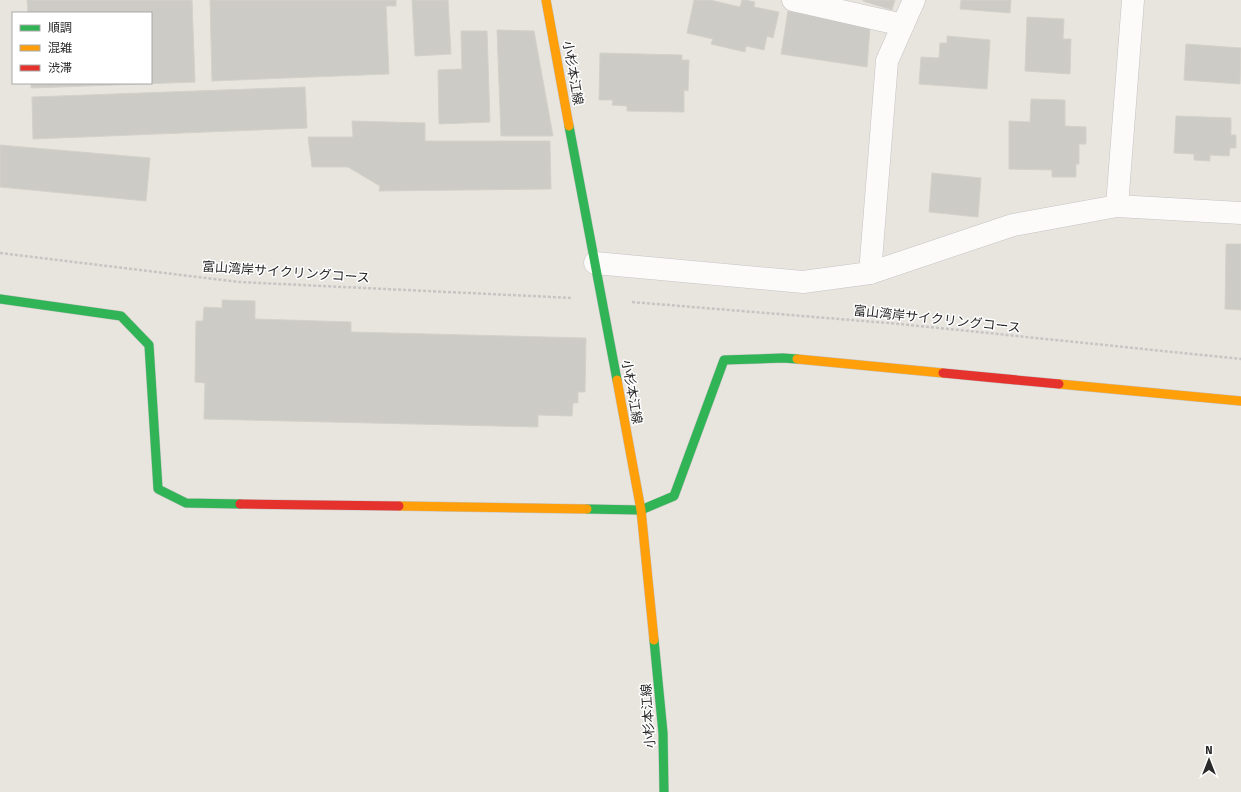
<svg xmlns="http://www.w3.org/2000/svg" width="1241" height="792" font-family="'Fira Sans','Noto Sans JP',sans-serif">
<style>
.building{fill:#cdcbc5;stroke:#d3d1ca}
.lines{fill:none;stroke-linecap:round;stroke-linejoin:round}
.street-casing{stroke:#c5c3c4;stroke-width:23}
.fast-casing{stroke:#c5c3c4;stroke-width:10}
.slow-casing{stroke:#c5c3c4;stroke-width:10}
.jam-casing{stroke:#c5c3c4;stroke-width:10}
.path{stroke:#c6c5c4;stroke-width:2.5;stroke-dasharray:3 2;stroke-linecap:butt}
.street{stroke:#fcfbfa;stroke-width:22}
.fast{stroke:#30b455;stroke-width:9}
.slow{stroke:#ff9f0a;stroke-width:9}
.jam{stroke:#e5322d;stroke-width:9}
.labels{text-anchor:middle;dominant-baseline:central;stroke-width:3;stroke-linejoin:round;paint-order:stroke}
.street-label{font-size:13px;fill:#292929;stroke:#fff}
</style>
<rect width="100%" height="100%" fill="#e8e5de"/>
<g class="building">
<polygon points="27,0 192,0 195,82 31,88 31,83 151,83 151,13 28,13"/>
<polygon points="210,0 396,0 396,6 386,6 389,74 212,81"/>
<polygon points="412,0 448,0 451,54 415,56"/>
<polygon points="694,0 710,0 740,7 742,0 745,0 755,2 754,7 779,12 773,38 767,36 764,50 746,46 745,52 711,44 713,39 687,33"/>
<polygon points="863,0 895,0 892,10 863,1"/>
<polygon points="961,0 1011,0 1010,13 960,9"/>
<polygon points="788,11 870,27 867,67 781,54"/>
<polygon points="1027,17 1064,19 1063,39 1071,39 1070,74 1025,71"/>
<polygon points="497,30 534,31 553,136 501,136"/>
<polygon points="461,31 487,31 490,122 439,124 438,70 462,69"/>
<polygon points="947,36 990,40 987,89 919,84 921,57 939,58 940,43 947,43"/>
<polygon points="1186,44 1241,48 1240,84 1184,80"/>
<polygon points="600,53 682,55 682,60 689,60 688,91 684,90 684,112 627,111 627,106 612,105 613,100 599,100"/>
<polygon points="305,87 307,128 33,139 32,97"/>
<polygon points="1031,99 1065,100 1065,126 1086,127 1086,144 1079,144 1079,164 1076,164 1076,177 1052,177 1052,170 1009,169 1009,121 1030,122"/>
<polygon points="1176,116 1231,118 1231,135 1236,135 1236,148 1230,148 1229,156 1210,155 1210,161 1194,160 1194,154 1174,153"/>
<polygon points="352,121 425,123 425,141 550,141 551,189 379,191 380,186 348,167 312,167 308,137 353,137"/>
<polygon points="0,145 150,158 146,201 0,187"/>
<polygon points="932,173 981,178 978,217 929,212"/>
<polygon points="1226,244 1241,244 1241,310 1225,309"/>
<polygon points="222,300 255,301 255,319 351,322 351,332 586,338 585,392 578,392 578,403 573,403 572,416 538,415 538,427 204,419 205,383 195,382 196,321 203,321 204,307 222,308"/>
</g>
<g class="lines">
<g class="street-casing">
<g id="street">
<polyline points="793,0 903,25"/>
<polyline points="1117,206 1133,0"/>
<polyline points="595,263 803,282 870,273 1013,225 1117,206 1241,213"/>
<polyline points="870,273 887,61 914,0"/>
</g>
</g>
<g class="fast-casing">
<g id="fast">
<polyline points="569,126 617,380"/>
<polyline points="0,299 121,316 149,345 158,489 186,503 240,504"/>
<polyline points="587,509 641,510 674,496 724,360 783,358 797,359"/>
<polyline points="654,640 663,733 664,792"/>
</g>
</g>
<g class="slow-casing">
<g id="slow">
<polyline points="546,0 569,126"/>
<polyline points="797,359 943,373"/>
<polyline points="617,380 641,510 654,640"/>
<polyline points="1059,384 1241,401"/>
<polyline points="399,506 587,509"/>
</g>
</g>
<g class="jam-casing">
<g id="jam">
<polyline points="943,373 1059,384"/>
<polyline points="240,504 399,506"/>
</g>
</g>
<g class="path">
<polyline points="0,253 239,282 573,298"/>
<polyline points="632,302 900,324 1241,359"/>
</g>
<use href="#street" class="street"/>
<use href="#fast" class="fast"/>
<use href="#slow" class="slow"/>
<use href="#jam" class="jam"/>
</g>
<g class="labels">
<g class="street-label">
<text transform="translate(573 73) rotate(80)">小杉本江線</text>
<text transform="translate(286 272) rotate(4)">富山湾岸サイクリングコース</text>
<text transform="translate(937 319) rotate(6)">富山湾岸サイクリングコース</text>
<text transform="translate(632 392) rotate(80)">小杉本江線</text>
<text transform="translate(648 716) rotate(-94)">小杉本江線</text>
</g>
</g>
<rect x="12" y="12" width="140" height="72" fill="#ffffff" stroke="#a9a9a9"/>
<rect x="20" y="25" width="20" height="6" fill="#30b455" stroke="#a9a9a9"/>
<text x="48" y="32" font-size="12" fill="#292929">順調</text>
<rect x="20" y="45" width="20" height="6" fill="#ff9f0a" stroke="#a9a9a9"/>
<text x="48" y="52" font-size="12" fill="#292929">混雑</text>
<rect x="20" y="65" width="20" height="6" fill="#e5322d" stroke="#a9a9a9"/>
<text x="48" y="72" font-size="12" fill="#292929">渋滞</text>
<g transform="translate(1209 760)" stroke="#ffffff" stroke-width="3" paint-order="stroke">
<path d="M0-3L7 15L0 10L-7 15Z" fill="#292929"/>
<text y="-6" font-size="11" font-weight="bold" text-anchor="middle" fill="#292929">N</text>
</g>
</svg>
